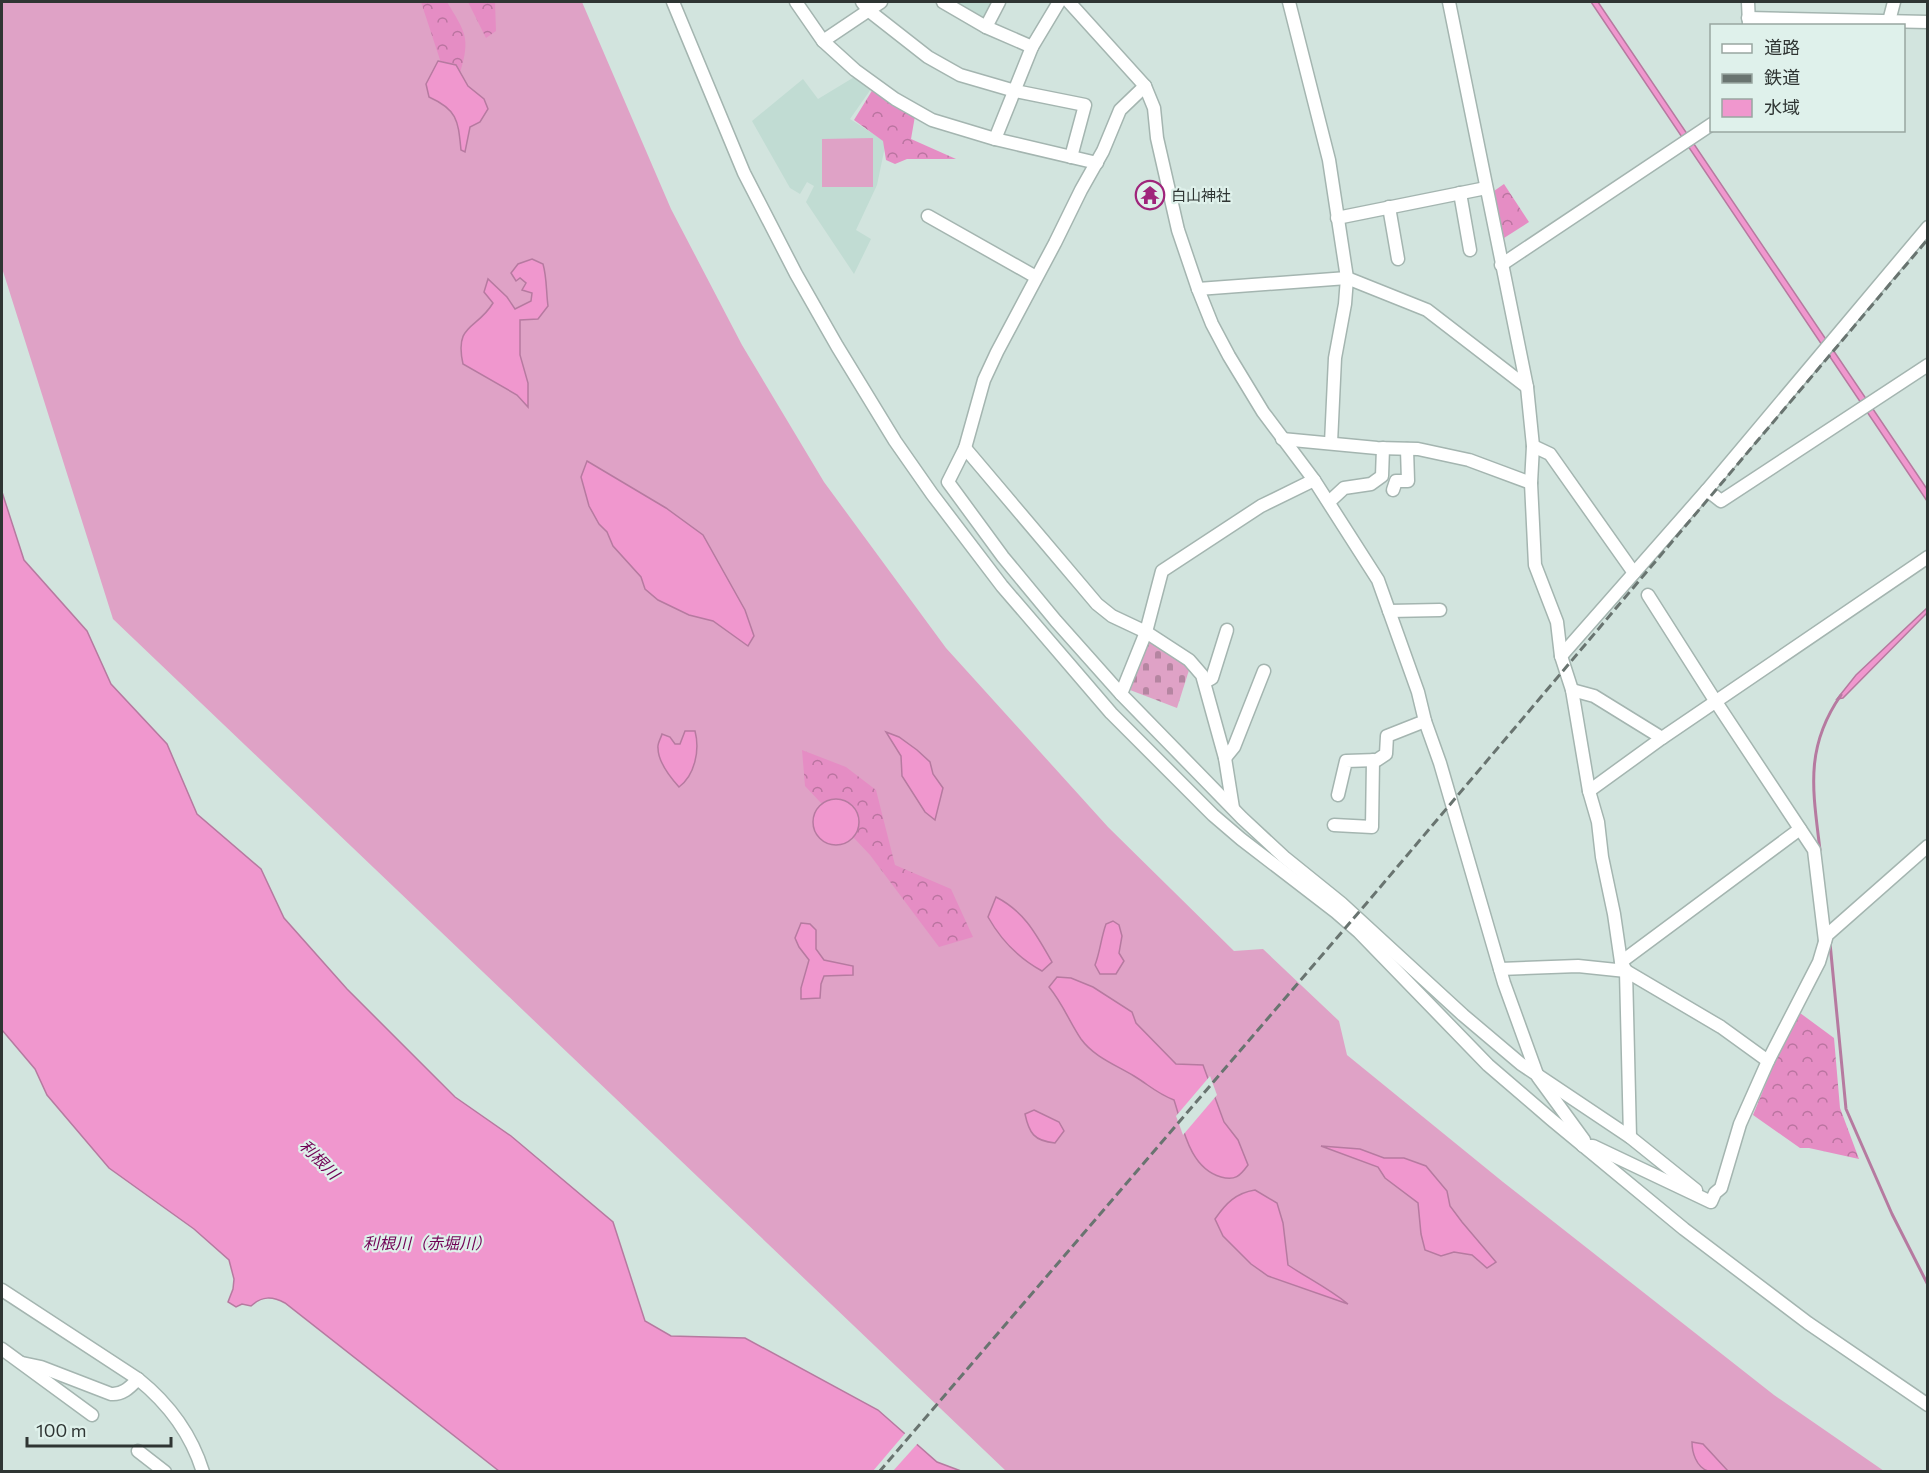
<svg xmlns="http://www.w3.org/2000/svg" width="1929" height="1473" font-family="Commissioner,'Noto Sans JP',sans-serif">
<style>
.built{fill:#c1dcd3}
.grass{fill:#dfa2c6}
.forest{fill:url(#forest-crowns)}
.cemetery{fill:url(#cemetery-stones)}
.water{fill:#f097ce;stroke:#b67aa0;stroke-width:1.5}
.pier{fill:#d2e4de}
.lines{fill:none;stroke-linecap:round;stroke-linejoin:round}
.stream{stroke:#b67aa0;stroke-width:3}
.minor-casing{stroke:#a4b5b0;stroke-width:15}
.minor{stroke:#fff;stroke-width:12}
.rail{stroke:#697470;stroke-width:3;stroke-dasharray:9 4.5;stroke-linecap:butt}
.labels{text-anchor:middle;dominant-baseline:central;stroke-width:4.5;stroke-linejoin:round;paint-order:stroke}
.poi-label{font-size:15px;fill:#2f3533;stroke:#dff1eb;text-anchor:start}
.water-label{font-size:16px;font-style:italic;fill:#710255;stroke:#dff1eb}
</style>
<defs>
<pattern id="forest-crowns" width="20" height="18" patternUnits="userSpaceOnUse" patternTransform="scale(1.5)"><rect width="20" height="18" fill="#e58dc4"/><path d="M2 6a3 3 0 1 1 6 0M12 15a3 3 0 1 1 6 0" fill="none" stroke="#ba74a0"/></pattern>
<pattern id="cemetery-stones" width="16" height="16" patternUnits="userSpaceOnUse" patternTransform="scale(1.5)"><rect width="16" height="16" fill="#dfa2c6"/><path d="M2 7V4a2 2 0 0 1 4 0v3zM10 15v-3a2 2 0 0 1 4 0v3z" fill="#b585a1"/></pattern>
</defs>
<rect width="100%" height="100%" fill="#d2e4de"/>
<g class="built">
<polygon points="949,2 995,2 984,23"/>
<polygon points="856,76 871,89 850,119 886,142 877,185 856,230 871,239 854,274 806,202 814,186 807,182 800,194 790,188 752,121 803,79 818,99"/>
</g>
<g class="grass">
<polygon points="2,2 582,2 671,209 742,345 824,482 946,648 1108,827 1234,951 1263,949 1339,1021 1347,1055 1503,1182 1774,1395 1884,1471 1006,1471 113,619 2,268"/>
<polygon points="873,138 873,187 822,187 822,139"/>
</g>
<g class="forest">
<path d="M 421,2 L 447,2 C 465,32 471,37 460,73 L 442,66 Z"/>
<polygon points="468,2 495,2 496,31 486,38"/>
<polygon points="873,89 915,116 911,139 956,159 907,159 895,164 886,160 883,141 854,120"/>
<polygon points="1504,184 1529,222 1504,238 1494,191"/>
<polygon points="802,750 846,767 876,790 895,865 951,889 973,937 939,947 870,855 805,786"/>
<polygon points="1796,1010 1834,1038 1840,1108 1859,1159 1809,1148 1800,1148 1753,1115"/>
</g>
<polygon class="cemetery" points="1148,641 1190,667 1177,708 1130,690"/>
<g class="water">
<polygon points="1591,2 1598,2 1927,489 1927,501"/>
<path d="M 438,61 L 456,65 L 468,86 L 484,99 L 488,109 L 480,122 L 470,127 L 465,152 L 461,150 C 458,121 458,110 429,97 L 426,84 Z"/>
<path d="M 532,259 L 543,264 C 547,278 546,291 548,306 L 538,319 L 520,320 L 520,355 L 528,383 L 528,407 L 517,395 L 463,364 C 454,323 477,330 493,303 L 484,292 L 488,279 L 507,297 L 515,309 L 531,301 L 532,293 L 522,290 L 526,283 L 520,278 L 516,281 L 511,273 L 518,264 Z"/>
<polygon points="587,461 666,508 703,535 745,610 754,636 748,646 713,621 689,615 658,600 645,589 641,577 613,546 607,532 599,524 589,506 581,477"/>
<path d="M 2,492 L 24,560 L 87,631 L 111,684 L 167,744 L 197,814 L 261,869 L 284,918 L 347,989 L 455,1097 L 511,1136 L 613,1222 L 645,1321 L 671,1336 L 745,1338 L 878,1410 L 937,1462 L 961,1471 L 499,1471 L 285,1303 C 272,1296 262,1296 251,1306 L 242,1304 L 236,1307 L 228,1302 L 233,1289 L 234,1279 L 229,1260 L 194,1229 L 109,1168 L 47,1095 L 35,1069 L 2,1030 Z"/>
<polygon points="1927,608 1927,613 1843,698 1837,699 1856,675"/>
<path d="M 685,731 L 695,731 C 700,750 695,775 679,787 C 670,777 658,762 658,748 C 657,744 661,738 662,734 L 670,737 L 675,744 L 680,744 Z"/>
<polygon points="886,732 899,737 917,750 930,762 933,774 943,788 935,820 925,812 902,776 901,756"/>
<circle cx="836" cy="822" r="23"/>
<path d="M 996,897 C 1025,912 1036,934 1052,962 L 1042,971 C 1018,958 1001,940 988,917 Z"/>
<path d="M 1113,921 L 1119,925 L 1122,936 L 1119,953 L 1124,961 L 1116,974 L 1100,974 L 1095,965 C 1100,952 1101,938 1106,924 Z"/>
<polygon points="801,923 810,924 816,930 816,949 824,960 853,966 853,975 824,976 821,984 820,998 801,999 801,988 809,960 799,947 795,938"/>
<path d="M 1057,977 L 1071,978 L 1093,987 L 1132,1012 L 1136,1023 L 1176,1064 L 1203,1065 L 1224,1122 L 1238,1140 L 1248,1165 C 1240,1176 1235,1181 1221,1177 C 1189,1168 1183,1127 1174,1100 C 1156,1093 1149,1085 1134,1076 C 1116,1065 1094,1057 1081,1039 C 1069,1021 1063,1004 1049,987 Z"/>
<path d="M 1034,1110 L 1059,1122 L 1064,1131 L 1055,1143 C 1034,1141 1029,1133 1025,1114 Z"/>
<polygon points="1321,1146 1360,1149 1384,1158 1404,1158 1426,1166 1447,1191 1450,1206 1462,1222 1496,1262 1487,1268 1472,1255 1454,1252 1441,1256 1425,1250 1421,1234 1418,1203 1385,1178 1378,1167"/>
<path d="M 1255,1190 L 1277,1203 L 1283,1223 L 1288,1265 C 1309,1279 1328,1288 1348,1304 L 1268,1276 L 1251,1264 L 1223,1236 L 1215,1219 C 1226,1203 1236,1193 1255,1190 Z"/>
<path d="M 1692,1442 L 1703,1444 L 1728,1471 C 1723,1472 1713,1473 1708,1471 C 1696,1467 1692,1452 1692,1442 Z"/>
</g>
<g class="pier">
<polygon points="1210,1076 1217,1095 1183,1135 1176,1116"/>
<polygon points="907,1431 919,1442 893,1471 873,1471"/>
</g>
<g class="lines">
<g class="stream">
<path d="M 1820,850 C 1813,791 1804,748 1841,695"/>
<polyline points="1830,943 1846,1109 1892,1214 1928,1285"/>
</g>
<g class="minor-casing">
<g id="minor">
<polyline points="673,2 744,173 796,274 837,346 895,441 932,494 1002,586 1111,713 1213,815 1241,839 1336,912 1359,932 1488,1065 1552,1120 1684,1229 1808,1323 1928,1405"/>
<polyline points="796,2 823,41 855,70 895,99 932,120 995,139 1097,163"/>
<polyline points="862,2 868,10 928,57 960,75 1015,91 1085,105 1071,157"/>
<polyline points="943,2 986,27 1032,47"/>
<polyline points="1069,2 1145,86 1154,108 1157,138 1178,230 1198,289 1212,324 1229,356 1263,412 1314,480 1378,580 1418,692 1425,721 1440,763 1504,983 1538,1077 1584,1140 1583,1146 1593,1146 1711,1202 1715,1193 1721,1188 1740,1124 1768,1061 1819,962 1827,935 1928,846"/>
<polyline points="1289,2 1329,160 1347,278 1345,304 1335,358 1331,443"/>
<polyline points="1449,2 1527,387 1533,446 1531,483 1535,565 1557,622 1561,656 1572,690 1589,791 1598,822 1602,857 1614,914 1621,962 1626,971 1630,1137"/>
<polyline points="1748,2 1749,24"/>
<polyline points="1748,18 1928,22"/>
<polyline points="1889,21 1894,2"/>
<polyline points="986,27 999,2"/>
<polyline points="823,41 881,2"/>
<polyline points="1145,86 1120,110 1103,151 1081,190 1055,243 997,352 984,380 965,448 948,482 1003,557 1056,621 1121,694 1242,818 1284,857 1341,903 1463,1015 1521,1064 1630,1137 1696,1190"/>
<polyline points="995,139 1032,47 1059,2"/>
<polyline points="1460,193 1470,250"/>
<polyline points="1389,207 1398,259"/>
<polyline points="928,216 1036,277"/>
<polyline points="1337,218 1486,188"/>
<polyline points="1501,265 1712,124"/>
<polyline points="1198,289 1347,278 1427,310 1527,387"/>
<polyline points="1282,439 1377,448 1418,449 1469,460 1531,483"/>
<polyline points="1533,446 1550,454 1634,573"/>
<polyline points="965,448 1097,604 1112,616 1146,632 1162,571 1261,506 1314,480"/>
<polyline points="1393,490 1396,481 1408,481 1407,449"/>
<polyline points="1707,490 1721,501 1928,365"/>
<polyline points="1329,502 1344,488 1371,484 1382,476 1383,448"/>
<polyline points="1648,595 1716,702 1814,850 1825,941"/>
<polyline points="1389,611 1440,610"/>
<polyline points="1561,656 1707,490 1928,227"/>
<polyline points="1205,682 1212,678 1227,630"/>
<polyline points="1572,690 1594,696 1662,738"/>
<polyline points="1121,694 1146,632 1189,660 1202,675 1225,758 1233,808"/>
<polyline points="1225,758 1234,747 1264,671"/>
<polyline points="1589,791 1662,738 1928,557"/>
<polyline points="1338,795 1346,761 1377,760 1386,754 1387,736 1425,721"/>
<polyline points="1334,825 1372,827 1373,760"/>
<polyline points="1621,962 1800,829"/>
<polyline points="1500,969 1578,966 1626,971 1721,1027 1768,1061"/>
<path d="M 2,1290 L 138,1379 C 169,1404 191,1433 203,1472"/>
<polyline points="2,1349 92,1415"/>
<path d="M 22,1363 L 41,1367 L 111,1394 C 123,1395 130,1387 138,1379"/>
<polyline points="138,1451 165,1472"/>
</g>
</g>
<use href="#minor" class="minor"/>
<polyline class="rail" points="879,1472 1371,898 1928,239"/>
</g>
<defs>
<g id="temple-ring" transform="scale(1.5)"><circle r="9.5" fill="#dff1eb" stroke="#9f247b" stroke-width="1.5"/><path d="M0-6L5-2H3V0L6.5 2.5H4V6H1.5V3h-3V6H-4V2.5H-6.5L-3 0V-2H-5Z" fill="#9f247b"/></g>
</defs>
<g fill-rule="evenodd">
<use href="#temple-ring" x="1150" y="195"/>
</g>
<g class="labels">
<g class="poi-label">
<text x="1171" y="195">白山神社</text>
</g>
<g class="water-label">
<text transform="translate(320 1159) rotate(45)">利根川</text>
<text x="427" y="1242">利根川（赤堀川）</text>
</g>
</g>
<rect width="1929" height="1473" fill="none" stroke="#2f3533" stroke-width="6"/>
<rect x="1710" y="24" width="195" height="108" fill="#dff1eb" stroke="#99a6a1" stroke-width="1.5"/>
<rect x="1722" y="44" width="30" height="9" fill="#ffffff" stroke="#99a6a1" stroke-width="1.5"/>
<text x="1764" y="54" font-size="18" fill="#2f3533">道路</text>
<rect x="1722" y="74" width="30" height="9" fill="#697470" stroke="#99a6a1" stroke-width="1.5"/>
<text x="1764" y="84" font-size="18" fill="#2f3533">鉄道</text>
<rect x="1722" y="99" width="30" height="18" fill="#f097ce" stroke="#99a6a1" stroke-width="1.5"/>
<text x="1764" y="114" font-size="18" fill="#2f3533">水域</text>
<path d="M27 1437v9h144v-9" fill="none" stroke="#2f3533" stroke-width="3"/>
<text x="36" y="1437" font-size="18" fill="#2f3533" stroke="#dff1eb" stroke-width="4.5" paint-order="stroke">100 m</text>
</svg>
